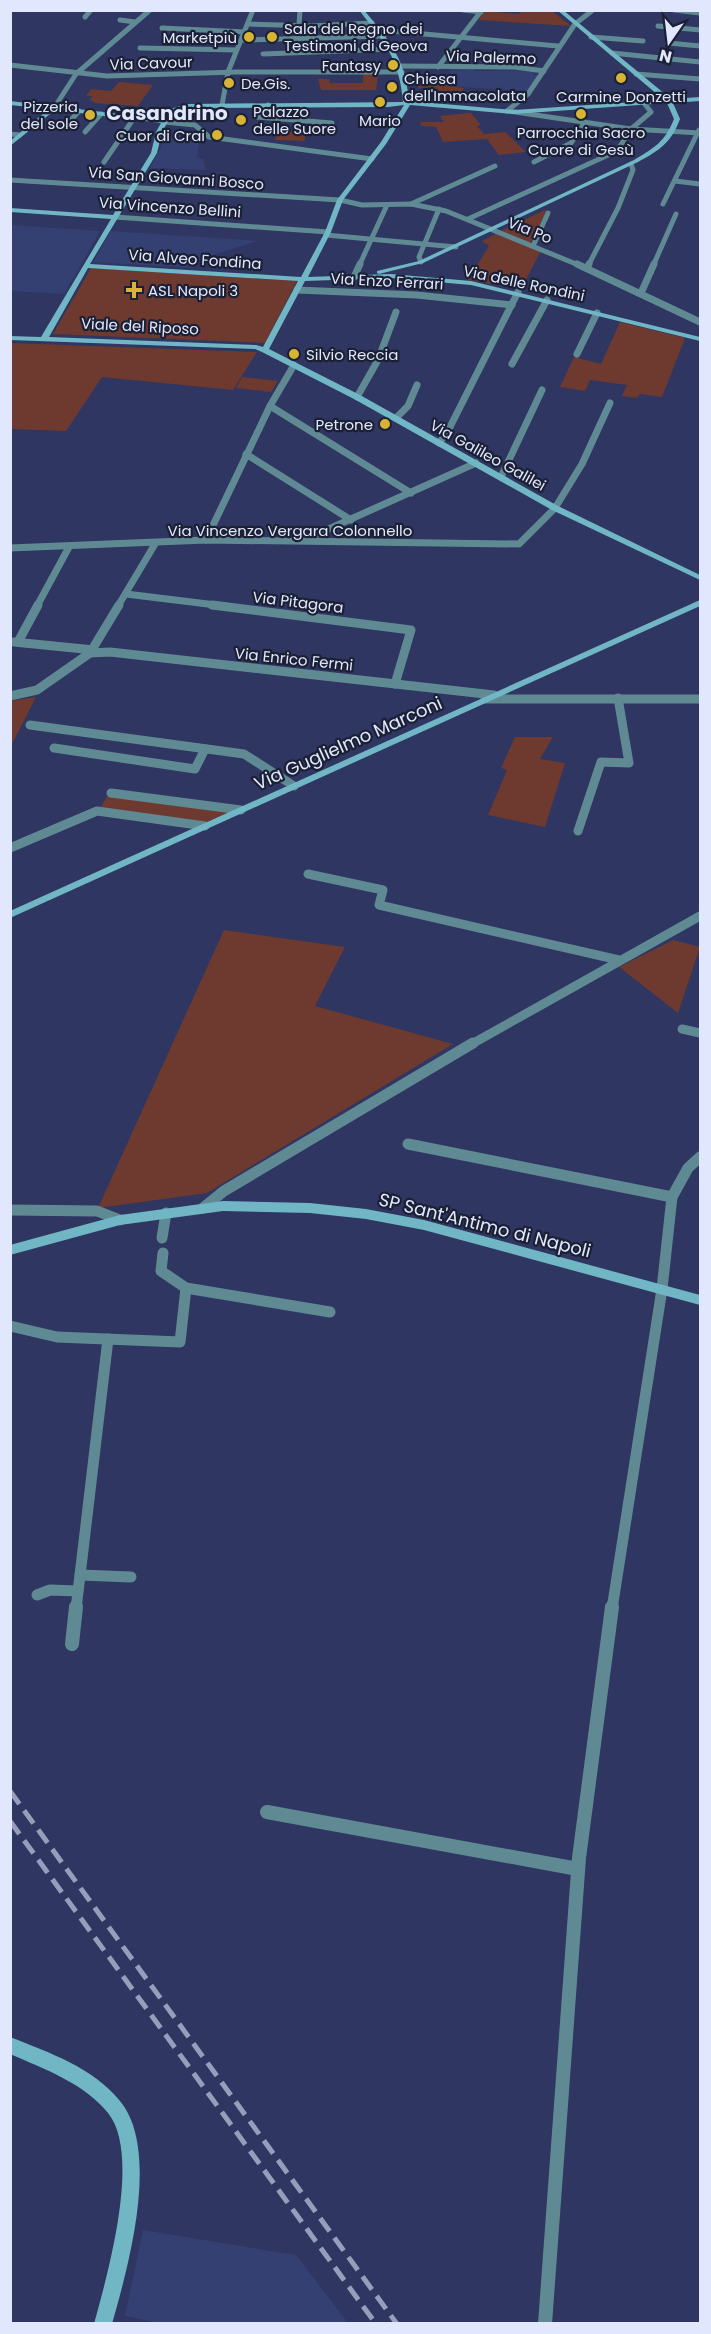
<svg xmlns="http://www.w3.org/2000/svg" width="711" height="2334" font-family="Poppins,sans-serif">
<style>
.built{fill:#354072}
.green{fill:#6e3a2f}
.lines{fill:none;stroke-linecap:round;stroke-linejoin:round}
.street-far4{stroke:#608a93;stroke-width:5}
.street-far3{stroke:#608a93;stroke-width:7}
.street-far2{stroke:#608a93;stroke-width:9}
.street-far1{stroke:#608a93;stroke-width:11}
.street{stroke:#608a93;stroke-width:14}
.secondary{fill:#71b6c5;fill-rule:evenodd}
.rail{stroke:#979ebc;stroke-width:5;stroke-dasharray:16 8;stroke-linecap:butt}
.poi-dot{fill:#d7b434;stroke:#1b2034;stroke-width:2}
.labels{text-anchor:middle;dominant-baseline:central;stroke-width:4.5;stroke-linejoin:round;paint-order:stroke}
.far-poi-label{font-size:15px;fill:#e1e7fd;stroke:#1b2034;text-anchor:start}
.far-street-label{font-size:15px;fill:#e1e7fd;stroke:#1b2034}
.street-label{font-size:18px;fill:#e1e7fd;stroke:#1b2034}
.far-district-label{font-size:20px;font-weight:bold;fill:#e1e7fd;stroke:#1b2034}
</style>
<rect width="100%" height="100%" fill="#2e3661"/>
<g class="built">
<polygon points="450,68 474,69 475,71 536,70 533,75 538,75 527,91 449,86"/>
<polygon points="166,137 200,138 197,158 203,159 206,170 150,168"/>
<polygon points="11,225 100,231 64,294 11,291"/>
<polygon points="111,231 258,241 197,260 194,268 93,262"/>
<polygon points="143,2230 296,2255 348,2323 164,2324 125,2316"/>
</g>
<g class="green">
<polygon points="484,11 519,14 522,11 552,11 571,26 479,20"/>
<polygon points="363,73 378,74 376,90 321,90 318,79 329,79 330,83 363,83"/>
<polygon points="119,82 153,85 138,106 95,103 90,100 92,96 86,96 91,89 111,91"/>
<polygon points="417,84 449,84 449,86 464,88 459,99 442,98 441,95 423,95 422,93 426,93 424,88 418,88"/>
<polygon points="468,113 471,113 481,125 477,126 484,134 505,132 526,152 499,155 487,139 443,142 436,127 421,126 420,122 444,122 440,116"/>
<polygon points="311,123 331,124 330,128 337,128 335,132 327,131 326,134 307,133 304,141 275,140 277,133 267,133 268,129 307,132"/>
<polygon points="547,209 531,243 501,231"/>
<polygon points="496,234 541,251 521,289 468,280 489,246 482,241"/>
<polygon points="91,268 297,281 265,343 53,334"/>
<polygon points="620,322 685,338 662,397 640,394 637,398 622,396 627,385 590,380 585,391 560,387 574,357 601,364"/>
<polygon points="11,343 257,352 233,390 102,377 66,431 11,429"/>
<polygon points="242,377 278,381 271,392 236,388"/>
<polygon points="36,697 11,746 11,701"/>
<polygon points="515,737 553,737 540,759 565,763 545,827 488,815 507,770 501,768"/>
<polygon points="108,795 233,811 201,824 99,810"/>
<polygon points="224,930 345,947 315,1006 453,1044 207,1193 98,1208"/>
<polygon points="673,940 700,947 678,1013 619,967"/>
</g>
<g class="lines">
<g class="street-far4">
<polyline points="463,10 481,12"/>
<polyline points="674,10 700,13"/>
<polyline points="85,17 91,10"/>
<polyline points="120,20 135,22"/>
<polyline points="248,24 311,26 372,23"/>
<polyline points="299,25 300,10"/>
<polyline points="658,26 700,30"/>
<polyline points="162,28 245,32"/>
<polyline points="380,30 558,46"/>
<polyline points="591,37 643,41"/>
<polyline points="243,40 384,36"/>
<polyline points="668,43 700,46"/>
<polyline points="140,48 236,50"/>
<polyline points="612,53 700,62"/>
<polyline points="263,54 394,49"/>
<polyline points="10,65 107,76 237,72 402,72"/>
<polyline points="401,66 515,67 544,71"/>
<polyline points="438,67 482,10"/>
<polyline points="636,74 700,79"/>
<polyline points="222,105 228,72 253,10"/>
<polyline points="268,105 257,117 332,123"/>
<polyline points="54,108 76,74 150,10"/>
<polyline points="507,111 528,94 575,24 593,10"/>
<polyline points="508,111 631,129 700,133"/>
<polyline points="71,120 79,111"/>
<polyline points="165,122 195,125 209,137 372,159"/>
<polyline points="85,132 101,114"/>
<polyline points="10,134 20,135"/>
<polyline points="104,162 134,118"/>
<polyline points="534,162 571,143 585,122"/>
<polyline points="10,180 340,200 362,205 411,204 446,211 581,266"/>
<polyline points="675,181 700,184"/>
<polyline points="411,204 495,166"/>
<polyline points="663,204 699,130"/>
<polyline points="115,217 328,232"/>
<polyline points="468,219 617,151 631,129 651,112 644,103"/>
<polyline points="326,235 456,247"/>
<polyline points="533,246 548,213"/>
<polyline points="421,262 419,257 439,209"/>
<polyline points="359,266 387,205"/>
<polyline points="588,266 618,208 633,170 631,164"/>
<polyline points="653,266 676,214"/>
</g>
<g class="street-far3">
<polyline points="577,264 700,322"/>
<polyline points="587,268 589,264"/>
<polyline points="354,277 360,264"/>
<polyline points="297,290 417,295 512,305"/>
<polyline points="641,293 654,264"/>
<polyline points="577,354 597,313"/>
<polyline points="512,364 547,300"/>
<polyline points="357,397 378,360 396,312"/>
<polyline points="270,406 411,493"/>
<polyline points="396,418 408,406 417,385"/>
<polyline points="439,443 448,431 518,292"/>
<polyline points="246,454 351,520"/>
<polyline points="501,477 542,390"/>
<polyline points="206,540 270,406 294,365"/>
<polyline points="304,540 476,463"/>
<polyline points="10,548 206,540 519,544 555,508 582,464 610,403"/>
<polyline points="126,594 224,606"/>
<polyline points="37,606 69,547"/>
<polyline points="118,606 155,544"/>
</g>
<g class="street-far2">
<polyline points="212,605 411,630 395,684"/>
<polyline points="14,642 94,650"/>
<polyline points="18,642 38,605"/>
<polyline points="90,653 110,652 494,695"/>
<polyline points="10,696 37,690 90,653 119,605"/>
<polyline points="485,699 700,699"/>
<polyline points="30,725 244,754 294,786"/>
<polyline points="54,748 195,769 205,749"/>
<polyline points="111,793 241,810"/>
<polyline points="578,831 601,762 629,763 618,698"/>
<polyline points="10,848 97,811 205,826"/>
<polyline points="308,874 383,890 379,905 619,960"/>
<polyline points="682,1029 700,1033"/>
<polyline points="470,1045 700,916"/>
</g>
<g class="street-far1">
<polyline points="408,1144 672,1197"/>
<polyline points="203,1208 224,1191 473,1043"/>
<polyline points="10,1210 97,1211 120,1220"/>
<polyline points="162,1238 166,1213"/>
<polyline points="186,1288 330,1312"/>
<polyline points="10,1326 57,1337 180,1342 186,1288 161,1271 163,1253"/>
<polyline points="80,1575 131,1577"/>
<polyline points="37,1595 50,1590 78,1591"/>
<polyline points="76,1609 108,1339"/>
<polyline points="612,1609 662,1289 672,1197 688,1168 700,1157"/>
</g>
<g class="street">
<polyline points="72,1644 76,1607"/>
<polyline points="267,1812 578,1869"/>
<polyline points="545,2324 579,1858 612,1607"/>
</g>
<g class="secondary">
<path d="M 359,10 L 364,10 C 391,43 405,58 409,101 L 514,110 L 664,100 L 557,10 L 563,10 L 671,99 L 700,97 L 700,101 L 673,103 L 680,119 C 671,143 660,150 638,162 L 423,263 L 379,274 L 377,273 L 377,271 L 419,261 L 634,160 C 654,148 665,142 674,119 L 667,103 L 514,114 L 410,105 L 386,144 L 343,200 L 331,232 L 308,277 L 391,274 L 471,281 L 700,337 L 700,341 L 471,285 L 391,278 L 305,281 L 269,349 L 360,395 L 558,506 L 700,575 L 700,580 L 552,510 L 354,399 L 262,352 L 255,349 L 10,340 L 10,336 L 41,337 L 111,219 L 10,212 L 10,208 L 113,215 L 151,153 L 156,132 L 161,123 L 55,110 L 10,146 L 10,141 L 49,109 L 10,105 L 10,101 L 153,118 L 170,109 L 188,104 L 403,102 C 399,57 385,44 359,10 ZM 404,105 L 381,142 L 337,200 L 325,232 L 301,277 L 90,264 L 157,153 L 162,132 L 174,111 L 188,108 L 388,107 ZM 88,268 L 298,281 L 263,347 L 256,345 L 49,337 Z"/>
<polygon points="700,600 700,606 10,918 10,911"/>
<polygon points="223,1201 310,1203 366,1209 424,1220 700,1295 700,1305 424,1230 366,1219 310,1213 223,1211 120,1225 10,1255 10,1245 120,1215"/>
<path d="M 10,2037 C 48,2052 94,2068 120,2101 C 161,2151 128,2267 112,2324 L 94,2324 C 107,2276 142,2155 108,2113 C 84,2083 44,2069 10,2054 Z"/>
</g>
<g class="rail">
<polyline points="10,1791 397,2324"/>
<polyline points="10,1821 376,2324"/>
</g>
</g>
<g class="poi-dot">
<circle cx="249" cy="37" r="6"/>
<circle cx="272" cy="37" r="6"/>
<circle cx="393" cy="65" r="6"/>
<circle cx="621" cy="78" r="6"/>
<circle cx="229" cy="83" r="6"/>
<circle cx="392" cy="87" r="6"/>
<circle cx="380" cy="102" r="6"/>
<circle cx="581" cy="114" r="6"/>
<circle cx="90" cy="115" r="6"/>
<circle cx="241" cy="120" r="6"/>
<circle cx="217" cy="135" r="6"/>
<path d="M131 281h6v6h6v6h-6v6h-6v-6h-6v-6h6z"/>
<circle cx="294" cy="354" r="6"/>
<circle cx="385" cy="424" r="6"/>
</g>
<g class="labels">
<g class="far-poi-label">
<text x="284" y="28">Sala del Regno dei<tspan x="284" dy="17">Testimoni di Geova</tspan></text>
<text x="237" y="37" text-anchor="end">Marketpiù</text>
<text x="381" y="65" text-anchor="end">Fantasy</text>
<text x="404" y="78">Chiesa<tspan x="404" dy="17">dell'Immacolata</tspan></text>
<text x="241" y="83">De.Gis.</text>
<text x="621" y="96" text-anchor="middle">Carmine Donzetti</text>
<text x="78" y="106" text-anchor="end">Pizzeria<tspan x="78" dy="17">del sole</tspan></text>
<text x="253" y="111">Palazzo<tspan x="253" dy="17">delle Suore</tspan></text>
<text x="380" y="120" text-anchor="middle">Mario</text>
<text x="581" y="132" text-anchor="middle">Parrocchia Sacro<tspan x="581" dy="17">Cuore di Gesù</tspan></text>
<text x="205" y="135" text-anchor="end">Cuor di Crai</text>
<text x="148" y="290">ASL Napoli 3</text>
<text x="306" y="354">Silvio Reccia</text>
<text x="373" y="424" text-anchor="end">Petrone</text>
</g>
<g class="far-street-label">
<text transform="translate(491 57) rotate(2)">Via Palermo</text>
<text transform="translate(151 63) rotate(-2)">Via Cavour</text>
<text transform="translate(176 178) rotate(4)">Via San Giovanni Bosco</text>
<text transform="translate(170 207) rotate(4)">Via Vincenzo Bellini</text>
<text transform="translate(530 230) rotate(22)">Via Po</text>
<text transform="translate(195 259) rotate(4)">Via Alveo Fondina</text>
<text transform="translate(387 281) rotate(3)">Via Enzo Ferrari</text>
<text transform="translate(524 283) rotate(12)">Via delle Rondini</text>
<text transform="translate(140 326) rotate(3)">Viale del Riposo</text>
<text transform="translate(488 455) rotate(29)">Via Galileo Galilei</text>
<text x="290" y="530">Via Vincenzo Vergara Colonnello</text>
<text transform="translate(298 602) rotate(7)">Via Pitagora</text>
<text transform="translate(294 659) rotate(6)">Via Enrico Fermi</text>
</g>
<g class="street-label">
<text transform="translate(348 743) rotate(-24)">Via Guglielmo Marconi</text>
<text transform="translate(485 1225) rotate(14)">SP Sant'Antimo di Napoli</text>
</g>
<g class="far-district-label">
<text x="167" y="113">Casandrino</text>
</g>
</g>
<rect width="711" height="2334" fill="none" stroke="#e1e7fd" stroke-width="24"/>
<g transform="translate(669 42) rotate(194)" stroke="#1b2034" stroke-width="4.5" paint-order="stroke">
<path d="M0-4.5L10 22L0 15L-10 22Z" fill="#e1e7fd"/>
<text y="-9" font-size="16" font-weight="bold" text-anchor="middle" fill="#e1e7fd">N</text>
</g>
</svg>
